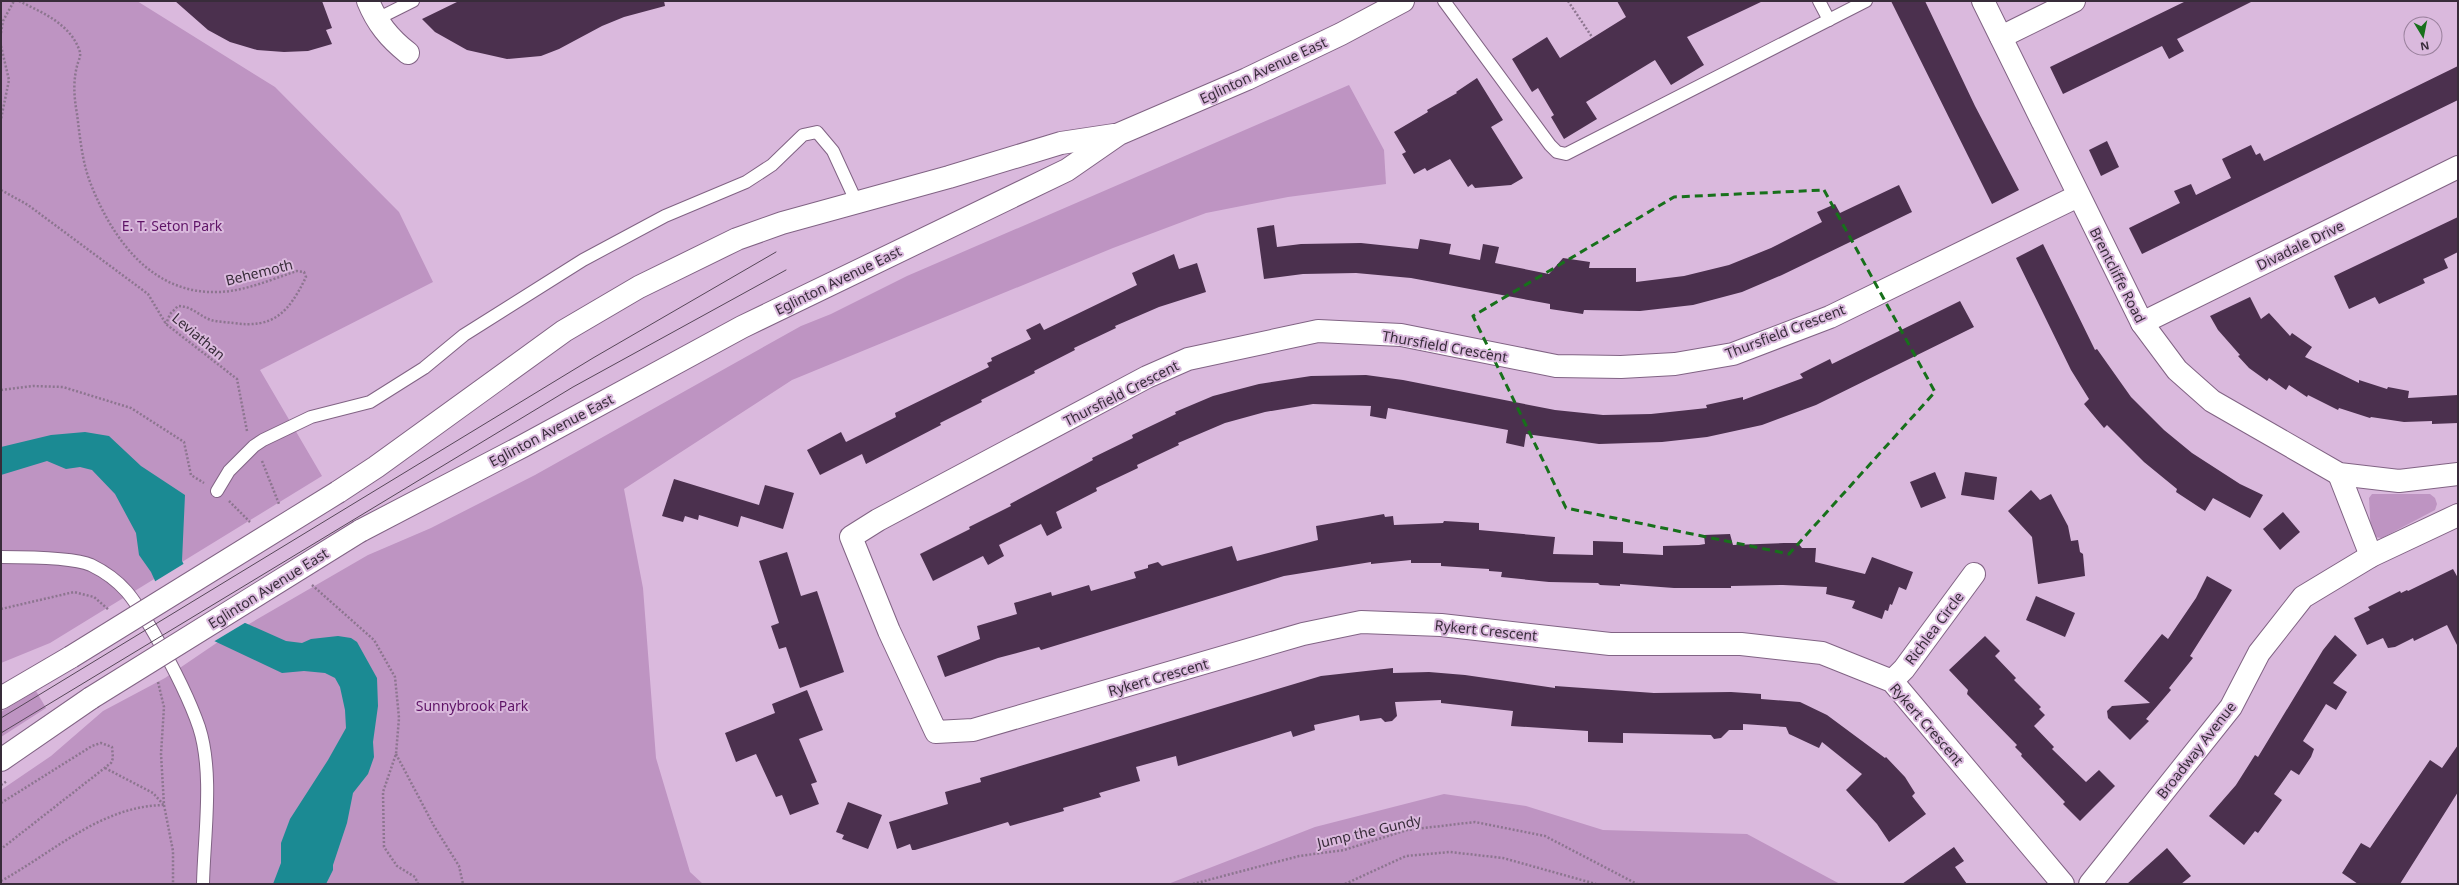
<svg xmlns="http://www.w3.org/2000/svg" width="2459" height="885" font-family="'Noto Sans',sans-serif">
<style>
.green{fill:#be94c2}
.water{fill:#1b8a93}
.pier{fill:#dab9dd}
.building{fill:#4b304e}
.lines{fill:none;stroke-linecap:round;stroke-linejoin:round}
.service-casing{stroke:#816384;stroke-width:14}
.minor-casing{stroke:#816384;stroke-width:24}
.primary-casing{stroke:#816384;stroke-width:24}
.path{stroke:#8c758f;stroke-width:2.5;stroke-dasharray:2 2;stroke-linecap:butt}
.service{stroke:#fff;stroke-width:12}
.minor{stroke:#fff;stroke-width:22}
.primary{stroke:#fff;stroke-width:22}
.tram{stroke:#574759;stroke-width:1}
.primary-bridge-casing{stroke:#816384;stroke-width:24;stroke-linecap:butt}
.primary-bridge{stroke:#fff;stroke-width:22}
.marked{fill:none;stroke:#17701b;stroke-width:3;stroke-dasharray:8 5;stroke-linejoin:round}
.labels{text-anchor:middle;dominant-baseline:central;stroke-width:4;stroke-linejoin:round;paint-order:stroke}
.street-label{font-size:14px;fill:#382c3a;stroke:#dab9dd}
.park-label{font-size:14px;fill:#5e1366;stroke:#dab9dd}
</style>
<rect width="100%" height="100%" fill="#dab9dd"/>
<g class="green">
<polygon points="1,1 137,1 275,87 399,212 433,282 260,370 322,476 50,643 1,663"/>
<polygon points="1349,85 1384,150 1386,184 1288,197 1206,213 1113,248 792,380 624,489 643,588 656,758 690,872 703,884 1,884 1,790 51,756 103,711 165,678 218,642 368,555 431,528 535,475 801,326 831,314 907,276"/>
<polygon points="2372,494 2430,494 2435,498 2437,504 2435,510 2382,538 2373,537 2371,533 2369,498"/>
<polygon points="36,691 46,708 1,737 1,712"/>
<polygon points="1444,794 1526,806 1603,830 1747,834 1840,884 1168,884 1315,827"/>
</g>
<polygon class="water" points="85,432 109,436 141,466 185,495 182,561 207,606 286,641 302,643 311,639 338,636 351,638 357,642 377,678 378,706 373,742 374,757 368,774 353,793 347,823 333,865 333,870 326,884 273,884 281,863 281,843 290,819 328,760 346,728 345,710 340,687 335,678 325,673 304,671 282,673 193,631 165,603 151,572 139,555 136,533 115,494 92,470 80,467 66,469 47,461 1,475 1,447 51,435"/>
<polygon class="pier" points="185,563 208,604 248,621 213,642 192,633 164,604 154,582"/>
<g class="building">
<polygon points="175,1 322,1 332,28 326,30 332,44 308,51 284,52 257,50 230,42 208,30"/>
<polygon points="459,1 664,1 665,6 624,17 602,26 559,49 541,56 507,59 467,50 435,32 422,19"/>
<polygon points="1617,1 1763,1 1687,37 1704,65 1671,85 1655,60 1586,102 1597,119 1564,139 1551,117 1554,115 1538,88 1532,92 1512,59 1547,37 1560,58 1626,17"/>
<polygon points="1891,1 1925,1 1975,106 2019,190 1992,204"/>
<polygon points="2186,1 2253,1 2177,39 2184,51 2169,59 2162,46 2063,94 2050,67"/>
<polygon points="2458,66 2458,100 2142,254 2129,228 2180,203 2174,191 2191,184 2196,195 2231,178 2222,159 2251,145 2256,155 2260,153 2264,161"/>
<polygon points="1477,78 1503,120 1491,127 1523,178 1511,185 1475,188 1472,184 1468,187 1450,159 1427,171 1425,168 1414,174 1402,154 1406,152 1394,132 1428,112 1427,110 1457,93 1456,92"/>
<polygon points="2107,141 2119,167 2101,176 2089,150"/>
<polygon points="1899,185 1912,212 1782,275 1742,292 1693,305 1640,311 1584,310 1583,314 1550,309 1550,304 1411,278 1356,273 1303,274 1264,279 1257,228 1274,225 1277,247 1301,244 1361,243 1418,249 1420,239 1451,244 1449,254 1480,260 1483,244 1499,247 1495,263 1549,274 1563,258 1590,262 1589,268 1636,268 1636,282 1684,276 1729,265 1771,248 1822,222 1817,212 1835,204 1840,213"/>
<polygon points="2458,217 2458,252 2444,259 2448,268 2423,279 2425,283 2379,304 2375,297 2349,309 2334,276"/>
<polygon points="2043,244 2095,350 2097,349 2131,397 2164,430 2192,453 2240,484 2263,495 2250,518 2213,498 2205,511 2176,492 2177,489 2144,462 2107,425 2104,428 2084,404 2089,399 2071,370 2016,258"/>
<polygon points="1174,254 1179,269 1197,263 1206,292 1159,307 1115,326 1116,328 1074,348 1075,350 1034,371 1035,373 981,400 982,402 940,423 941,425 866,464 862,454 820,475 807,450 841,432 846,442 896,417 895,413 989,367 987,363 992,361 991,358 1031,339 1026,330 1040,323 1044,330 1137,285 1132,273"/>
<polygon points="2250,297 2261,319 2269,313 2290,336 2292,333 2312,347 2305,357 2359,383 2359,380 2387,389 2388,387 2409,391 2408,398 2458,395 2458,423 2432,424 2432,421 2404,422 2371,417 2370,418 2339,408 2338,410 2308,395 2307,397 2289,385 2286,390 2269,378 2267,381 2249,368 2238,356 2240,355 2218,330 2210,316"/>
<polygon points="1960,301 1974,327 1816,405 1762,425 1707,437 1662,442 1599,444 1526,434 1524,447 1506,443 1508,430 1388,408 1386,419 1370,416 1371,406 1313,404 1265,412 1225,423 1178,443 1179,445 1137,465 1138,468 1096,488 1097,491 1056,512 1062,528 1047,536 1041,524 999,545 1004,556 988,565 983,556 933,581 920,554 970,529 969,527 1011,506 1010,504 1093,460 1092,458 1133,438 1132,435 1176,414 1175,412 1213,396 1259,384 1311,376 1366,375 1403,380 1555,410 1603,415 1651,414 1707,408 1706,405 1743,397 1743,400 1803,378 1800,374 1830,359 1832,364 1834,363"/>
<polygon points="1935,472 1946,498 1921,508 1910,482"/>
<polygon points="1965,472 1997,477 1994,500 1961,495"/>
<polygon points="674,479 759,505 765,485 794,493 783,529 741,516 738,527 699,515 698,520 685,516 683,522 662,516"/>
<polygon points="2031,490 2040,500 2051,494 2068,526 2071,541 2078,540 2080,552 2083,554 2085,576 2038,584 2032,537 2008,511"/>
<polygon points="2283,512 2300,532 2280,550 2263,529"/>
<polygon points="1384,514 1385,517 1393,516 1394,525 1443,523 1444,521 1479,523 1479,530 1555,537 1553,554 1593,555 1593,541 1623,542 1623,553 1663,555 1663,546 1699,545 1705,544 1704,535 1730,534 1733,545 1784,543 1798,543 1802,548 1816,548 1815,562 1865,574 1872,557 1913,572 1906,590 1899,587 1892,605 1890,604 1888,611 1885,610 1882,619 1852,608 1855,601 1826,594 1827,587 1783,585 1731,586 1731,588 1674,588 1620,584 1620,586 1600,585 1598,583 1549,582 1501,577 1502,572 1489,571 1489,569 1441,566 1441,563 1411,563 1411,560 1371,564 1371,562 1284,576 1041,650 1039,647 998,658 945,677 937,656 980,639 977,626 1017,614 1014,603 1051,592 1052,596 1089,585 1091,591 1136,578 1134,572 1148,568 1148,565 1158,562 1162,566 1232,546 1237,561 1318,540 1316,526"/>
<polygon points="787,552 801,596 817,591 844,672 800,688 786,647 779,649 771,626 779,623 759,561"/>
<polygon points="2453,569 2458,578 2458,647 2447,625 2414,641 2413,638 2395,647 2388,648 2383,638 2367,645 2354,618 2370,610 2368,607 2400,591 2401,593 2407,590 2408,591"/>
<polygon points="2207,576 2232,590 2190,656 2193,658 2169,688 2171,690 2146,719 2149,721 2130,740 2108,718 2107,711 2112,706 2150,703 2124,681 2162,634 2168,639 2196,598"/>
<polygon points="2036,596 2075,613 2065,637 2026,620"/>
<polygon points="2335,635 2357,655 2333,683 2347,692 2336,710 2326,704 2303,741 2314,749 2311,757 2299,775 2291,770 2274,794 2282,800 2258,833 2255,831 2244,845 2209,816 2236,785 2255,755 2258,757 2323,650"/>
<polygon points="1985,636 2000,651 1995,656 2016,678 2014,680 2041,707 2039,709 2045,715 2034,726 2054,747 2052,749 2086,782 2099,770 2115,786 2080,821 2063,804 2065,802 2021,756 2022,754 2015,747 2017,745 1967,694 1968,690 1949,670"/>
<polygon points="1393,668 1393,673 1429,672 1465,675 1555,688 1555,686 1654,693 1731,692 1761,694 1761,699 1800,702 1827,715 1885,758 1886,757 1905,777 1915,793 1912,796 1926,814 1889,842 1877,824 1846,790 1862,774 1822,742 1819,748 1789,734 1786,727 1743,724 1743,730 1729,730 1721,738 1714,739 1711,735 1623,733 1623,743 1588,742 1588,731 1511,726 1513,711 1441,703 1441,700 1395,702 1397,716 1392,721 1385,722 1381,718 1360,721 1359,715 1314,725 1315,730 1293,737 1291,731 1178,766 1176,756 1136,767 1140,781 1099,793 1101,797 1063,808 1064,811 1010,826 1008,822 915,850 912,850 910,844 897,849 889,822 948,804 945,792 981,782 980,778 1321,676"/>
<polygon points="807,690 823,730 799,739 817,782 811,784 819,804 790,815 782,795 776,797 756,754 736,762 725,733 775,713 772,704"/>
<polygon points="2458,745 2458,792 2400,884 2358,884 2342,873 2361,843 2370,848 2430,760 2442,768"/>
<polygon points="848,802 882,815 868,849 842,839 844,835 836,832"/>
<polygon points="1954,847 1964,861 1955,867 1967,884 1902,884"/>
<polygon points="2167,848 2191,876 2181,884 2127,884"/>
</g>
<g class="lines">
<g class="service-casing">
<g id="service">
<polyline points="1444,1 1550,145 1557,152 1566,154 1866,1"/>
<polyline points="1819,1 1829,20"/>
<polyline points="375,20 413,1"/>
<polyline points="217,491 229,471 254,446 263,440 311,417 370,402 424,368 464,335 583,260 665,216 746,182 772,165 803,135 817,132 833,151 856,201"/>
<path d="M 1,557 C 22,557 73,557 91,565 C 126,582 136,603 155,635 C 172,665 188,695 199,727 C 214,773 204,836 203,884"/>
</g>
</g>
<g class="minor-casing">
<g id="minor">
<path d="M 368,1 C 377,23 389,38 408,53"/>
<polyline points="1983,1 2142,323 2177,370 2212,401 2339,474 2399,481 2458,474"/>
<polyline points="2001,37 2074,1"/>
<polyline points="2142,323 2458,167"/>
<polyline points="2339,474 2371,556"/>
<polyline points="1892,681 1904,669 1974,574"/>
<polyline points="2063,884 1892,681 1822,653 1741,644 1610,644 1441,625 1361,622 1303,634 973,730 936,732 889,631 851,537 878,520 1147,377 1188,359 1318,331 1401,335 1556,366 1621,367 1675,364 1733,354 1830,317 2078,196"/>
<polyline points="2090,884 2231,707 2259,653 2303,597 2371,556 2458,515"/>
</g>
</g>
<g class="primary-casing">
<g id="primary">
<polyline points="338,492 376,467 564,331 639,287 737,239 782,223 949,177 1061,143 1114,135"/>
<polyline points="360,531 523,446 742,327 1067,170 1119,134 1247,79 1341,34 1403,1"/>
<polyline points="1,698 71,657"/>
<polyline points="1,760 91,698"/>
</g>
</g>
<g class="path">
<path d="M 19,1 C 43,13 71,24 80,52 C 81,56 78,62 77,66 C 73,82 74,97 77,114 C 80,137 82,161 90,182 C 112,239 152,295 219,292 C 246,291 272,279 297,271 L 304,272 L 306,277 C 289,312 274,329 233,323 C 226,322 218,322 211,320 C 199,316 192,306 178,306 L 170,314 L 166,324"/>
<polyline points="1568,1 1592,37"/>
<polyline points="1,33 3,21 14,1"/>
<polyline points="1,46 9,80 1,119"/>
<polyline points="1,190 28,205 148,294 166,324 237,379 247,431"/>
<polyline points="1,390 33,386 63,387 131,408 184,442 191,475 204,483"/>
<polyline points="262,461 279,504"/>
<polyline points="229,501 250,522"/>
<polyline points="312,585 374,640 395,677 399,718 396,754 383,792 384,847 397,866 415,877 418,884"/>
<polyline points="1,609 74,592 94,597 109,610"/>
<polyline points="158,682 164,707 161,754 164,805 173,851 173,884"/>
<polyline points="396,754 434,826 459,866 463,884"/>
<polyline points="105,768 153,793 163,804"/>
<polyline points="1,785 7,781"/>
<polyline points="1,803 92,746 101,743 112,747 113,758 111,763 1,849"/>
<path d="M 1,881 C 54,852 101,806 164,805"/>
<polyline points="1193,884 1299,856 1344,850 1407,830 1475,822 1545,836 1637,884"/>
<polyline points="1345,884 1406,856 1450,852 1503,858 1596,884"/>
</g>
<use href="#service" class="service"/>
<use href="#minor" class="minor"/>
<use href="#primary" class="primary"/>
<g class="tram">
<polyline points="1,718 593,358 776,252"/>
<polyline points="1,733 573,387 786,270"/>
</g>
<g class="primary-bridge-casing">
<g id="primary-bridge">
<polyline points="71,657 338,492"/>
<polyline points="91,698 360,531"/>
</g>
</g>
<use href="#primary-bridge" class="primary-bridge"/>
</g>
<path class="marked" d="M 1824,190 L 1935,392 L 1789,554 L 1566,508 L 1473,316 L 1674,197 Z"/>
<g class="labels">
<g class="street-label">
<text transform="translate(1263 70) rotate(-25)">Eglinton Avenue East</text>
<text transform="translate(2300 245) rotate(-26)">Divadale Drive</text>
<text transform="translate(259 272) rotate(-14)">Behemoth</text>
<text transform="translate(2118 275) rotate(63)">Brentcliffe Road</text>
<text transform="translate(838 280) rotate(-26)">Eglinton Avenue East</text>
<text transform="translate(1785 331) rotate(-21)">Thursfield Crescent</text>
<text transform="translate(199 336) rotate(40)">Leviathan</text>
<text transform="translate(1445 346) rotate(10)">Thursfield Crescent</text>
<text transform="translate(1121 393) rotate(-27)">Thursfield Crescent</text>
<text transform="translate(551 430) rotate(-28)">Eglinton Avenue East</text>
<text transform="translate(268 588) rotate(-32)">Eglinton Avenue East</text>
<text transform="translate(1934 628) rotate(-53)">Richlea Circle</text>
<text transform="translate(1486 630) rotate(6)">Rykert Crescent</text>
<text transform="translate(1158 677) rotate(-16)">Rykert Crescent</text>
<text transform="translate(1927 724) rotate(49)">Rykert Crescent</text>
<text transform="translate(2196 750) rotate(-52)">Broadway Avenue</text>
<text transform="translate(1369 831) rotate(-13)">Jump the Gundy</text>
</g>
<g class="park-label">
<text x="172" y="225">E. T. Seton Park</text>
<text x="472" y="705">Sunnybrook Park</text>
</g>
</g>
<rect width="2459" height="885" fill="none" stroke="#382c3a" stroke-width="4"/>
<g transform="translate(2423 36) rotate(170)"><circle r="19" fill="#dab9dd" stroke="#99819c"/>
<path d="M0-3L7 15L0 10L-7 15Z" fill="#17701b"/>
<text y="-6" font-size="11" font-weight="bold" text-anchor="middle" fill="#382c3a">N</text>
</g>
</svg>
